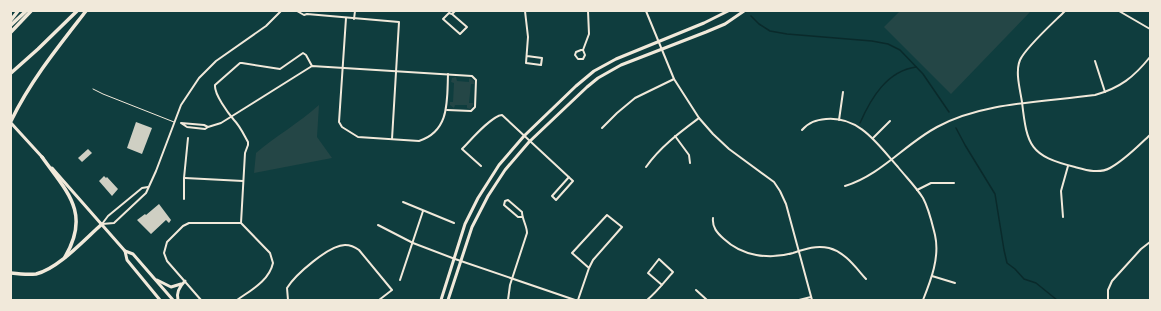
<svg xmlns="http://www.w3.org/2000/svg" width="1161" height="311" font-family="Barlow,sans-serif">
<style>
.green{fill:#244646}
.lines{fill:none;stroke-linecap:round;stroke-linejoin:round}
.stream{stroke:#0a2a2b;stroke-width:1.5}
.building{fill:#cfcfc3}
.service{stroke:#f1e9da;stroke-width:1}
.minor{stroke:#f1e9da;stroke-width:2}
.secondary{stroke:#f1e9da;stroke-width:3}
.motorway{stroke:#f1e9da;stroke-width:3.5}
</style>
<rect width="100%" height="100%" fill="#0f3d3e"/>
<g class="green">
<polygon points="900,11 1031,11 951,94 884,27"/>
<polygon points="456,77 457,81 469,82 469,78 474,81 474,84 471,84 469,103 473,103 473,105 470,109 467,108 467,105 455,105 454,108 450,105 450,102 453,102 454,83 451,82 452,78"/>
<path d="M 319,105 L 317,137 L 332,158 L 254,173 L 256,153 C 276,136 299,123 319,105 Z"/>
</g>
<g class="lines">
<g class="stream">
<polyline points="751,16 759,24 770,31 787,34 872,41 888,44 900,50 923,74 949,112"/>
<path d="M 860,123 C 871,98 887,71 916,67"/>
<polyline points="956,128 965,145 995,194 1004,250 1007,263 1015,269 1024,279 1036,283 1057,300"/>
</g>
</g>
<g class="building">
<polygon points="136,122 152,128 142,154 127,148"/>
<polygon points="88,149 92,153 82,162 78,158"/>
<polygon points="104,176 106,178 107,177 118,189 112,196 99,181"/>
<polygon points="159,204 171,220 169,223 166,220 151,234 137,220 145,214 146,215"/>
</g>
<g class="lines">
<polyline class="service" points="93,89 103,94 174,122"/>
<g class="minor">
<polyline points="297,11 304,15 307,14 399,22 392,139"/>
<polyline points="525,11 528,37 526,63 541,65 542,58 527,56"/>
<polyline points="646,11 674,79 699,118 713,134 729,149 774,182 780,191 786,204 812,300"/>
<path d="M 1065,11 C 1054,22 1026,47 1020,60 C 1015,72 1020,89 1022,102 C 1027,146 1030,156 1075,167 C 1086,170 1099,174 1110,168 C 1125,160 1138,146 1150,135"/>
<polyline points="1119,11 1150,29"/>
<polyline points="452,14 467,27 460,34 443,19 449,13 452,14 455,11"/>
<path d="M 346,18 L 339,122 L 342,127 L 358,137 L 419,141 C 450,131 447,101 448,74"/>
<polyline points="354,19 355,11"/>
<polyline points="583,50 581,50 576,52 575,55 578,59 583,59 585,55 583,50 589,34 588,11"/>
<polyline points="1095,61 1105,92"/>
<polyline points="839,120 843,92"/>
<polyline points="208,127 204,125 181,123 187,127 205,129 208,127 221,123 312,66 472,76 476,80 475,107 471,111 447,110"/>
<polyline points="602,128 617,113 635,98 674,79"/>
<path d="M 802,130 C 809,122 816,120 826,119 C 860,116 878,145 898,167 C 906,177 916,187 923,198 C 929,209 932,223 935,235 C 940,257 931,280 923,300"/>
<polyline points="675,136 689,155 690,163"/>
<polyline points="873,138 890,121"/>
<path d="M 481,166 L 462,149 C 470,141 491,116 502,115 L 573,181 L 556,200 L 552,196 L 569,177"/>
<path d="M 646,167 C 660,147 679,133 699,118"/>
<polyline points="185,178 243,181"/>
<path d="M 845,186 C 881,175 905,144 937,127 C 982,102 1044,102 1095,95 C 1120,88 1134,77 1150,57"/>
<polyline points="917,190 931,183 954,183"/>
<polyline points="184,199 184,178 188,138"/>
<polyline points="403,202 454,223"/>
<polyline points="1063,217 1061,191 1068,166"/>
<path d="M 713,218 C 712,227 717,233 724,239 C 742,256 769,260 793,253 C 805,249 816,245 829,248 C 845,252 856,268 866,279"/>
<path d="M 241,223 L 245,153 L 248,145 L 248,142 C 244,135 240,126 234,120 C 228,113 214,94 215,85 L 240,63 L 242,63 L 280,69 L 303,53 L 306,55 L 312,66"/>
<polyline points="102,224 114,223 146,193 156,171 181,105 199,78 216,61 266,26 281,11"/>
<polyline points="102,224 108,216 142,188 148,187"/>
<polyline points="378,225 413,243 455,259 575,300"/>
<polyline points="932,276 955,283"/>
<polyline points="400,280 423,211"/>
<polyline points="696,290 707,300"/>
<path d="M 201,300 L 167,261 L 164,253 L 167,242 L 183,226 L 189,223 L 241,223 L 270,253 L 273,263 C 269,281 251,290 237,300"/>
<path d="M 288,300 L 287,288 C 295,275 329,245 345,245 C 350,245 355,247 359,250 L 392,290 L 379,300"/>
<path d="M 508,300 L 510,285 L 527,233 C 527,226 522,219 522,212 L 508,200 L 505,201 L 504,205 L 518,217 L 522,217"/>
<polyline points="578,300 589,268 593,260 622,227 607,215 572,253 589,268"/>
<path d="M 647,300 C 657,292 665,281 673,272 L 659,259 L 648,273 L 662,285"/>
<polyline points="799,300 811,297"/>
<polyline points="1108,300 1108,290 1112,281 1141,249 1150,242"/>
</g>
<g class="secondary">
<polyline points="11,123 43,158"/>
<polyline points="52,168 125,251 127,260 160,300"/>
<polyline points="125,251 133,254 173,300"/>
<polyline points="157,280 171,287 181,284"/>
<path d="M 178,300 C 176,293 180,286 185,281"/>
<polyline points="441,300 465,224 478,198 499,165 524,136 576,86 594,71 616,59 704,23 728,11"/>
<polyline points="448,300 472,227 488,196 505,170 529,142 587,87 598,78 621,65 706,32 725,24 744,11"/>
</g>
<g class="motorway">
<polyline points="11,20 18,11"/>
<polyline points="11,25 26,11"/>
<polyline points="11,32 31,11"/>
<polyline points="11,73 38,49 77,11"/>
<path d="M 11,121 C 31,80 58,47 86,11"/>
<path d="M 42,157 C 67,192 91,213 65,257"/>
<path d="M 11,273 C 19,274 27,275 36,274 C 58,269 85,239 102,224"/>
</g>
</g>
<rect width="1161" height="311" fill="none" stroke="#f1e9da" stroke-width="24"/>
</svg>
